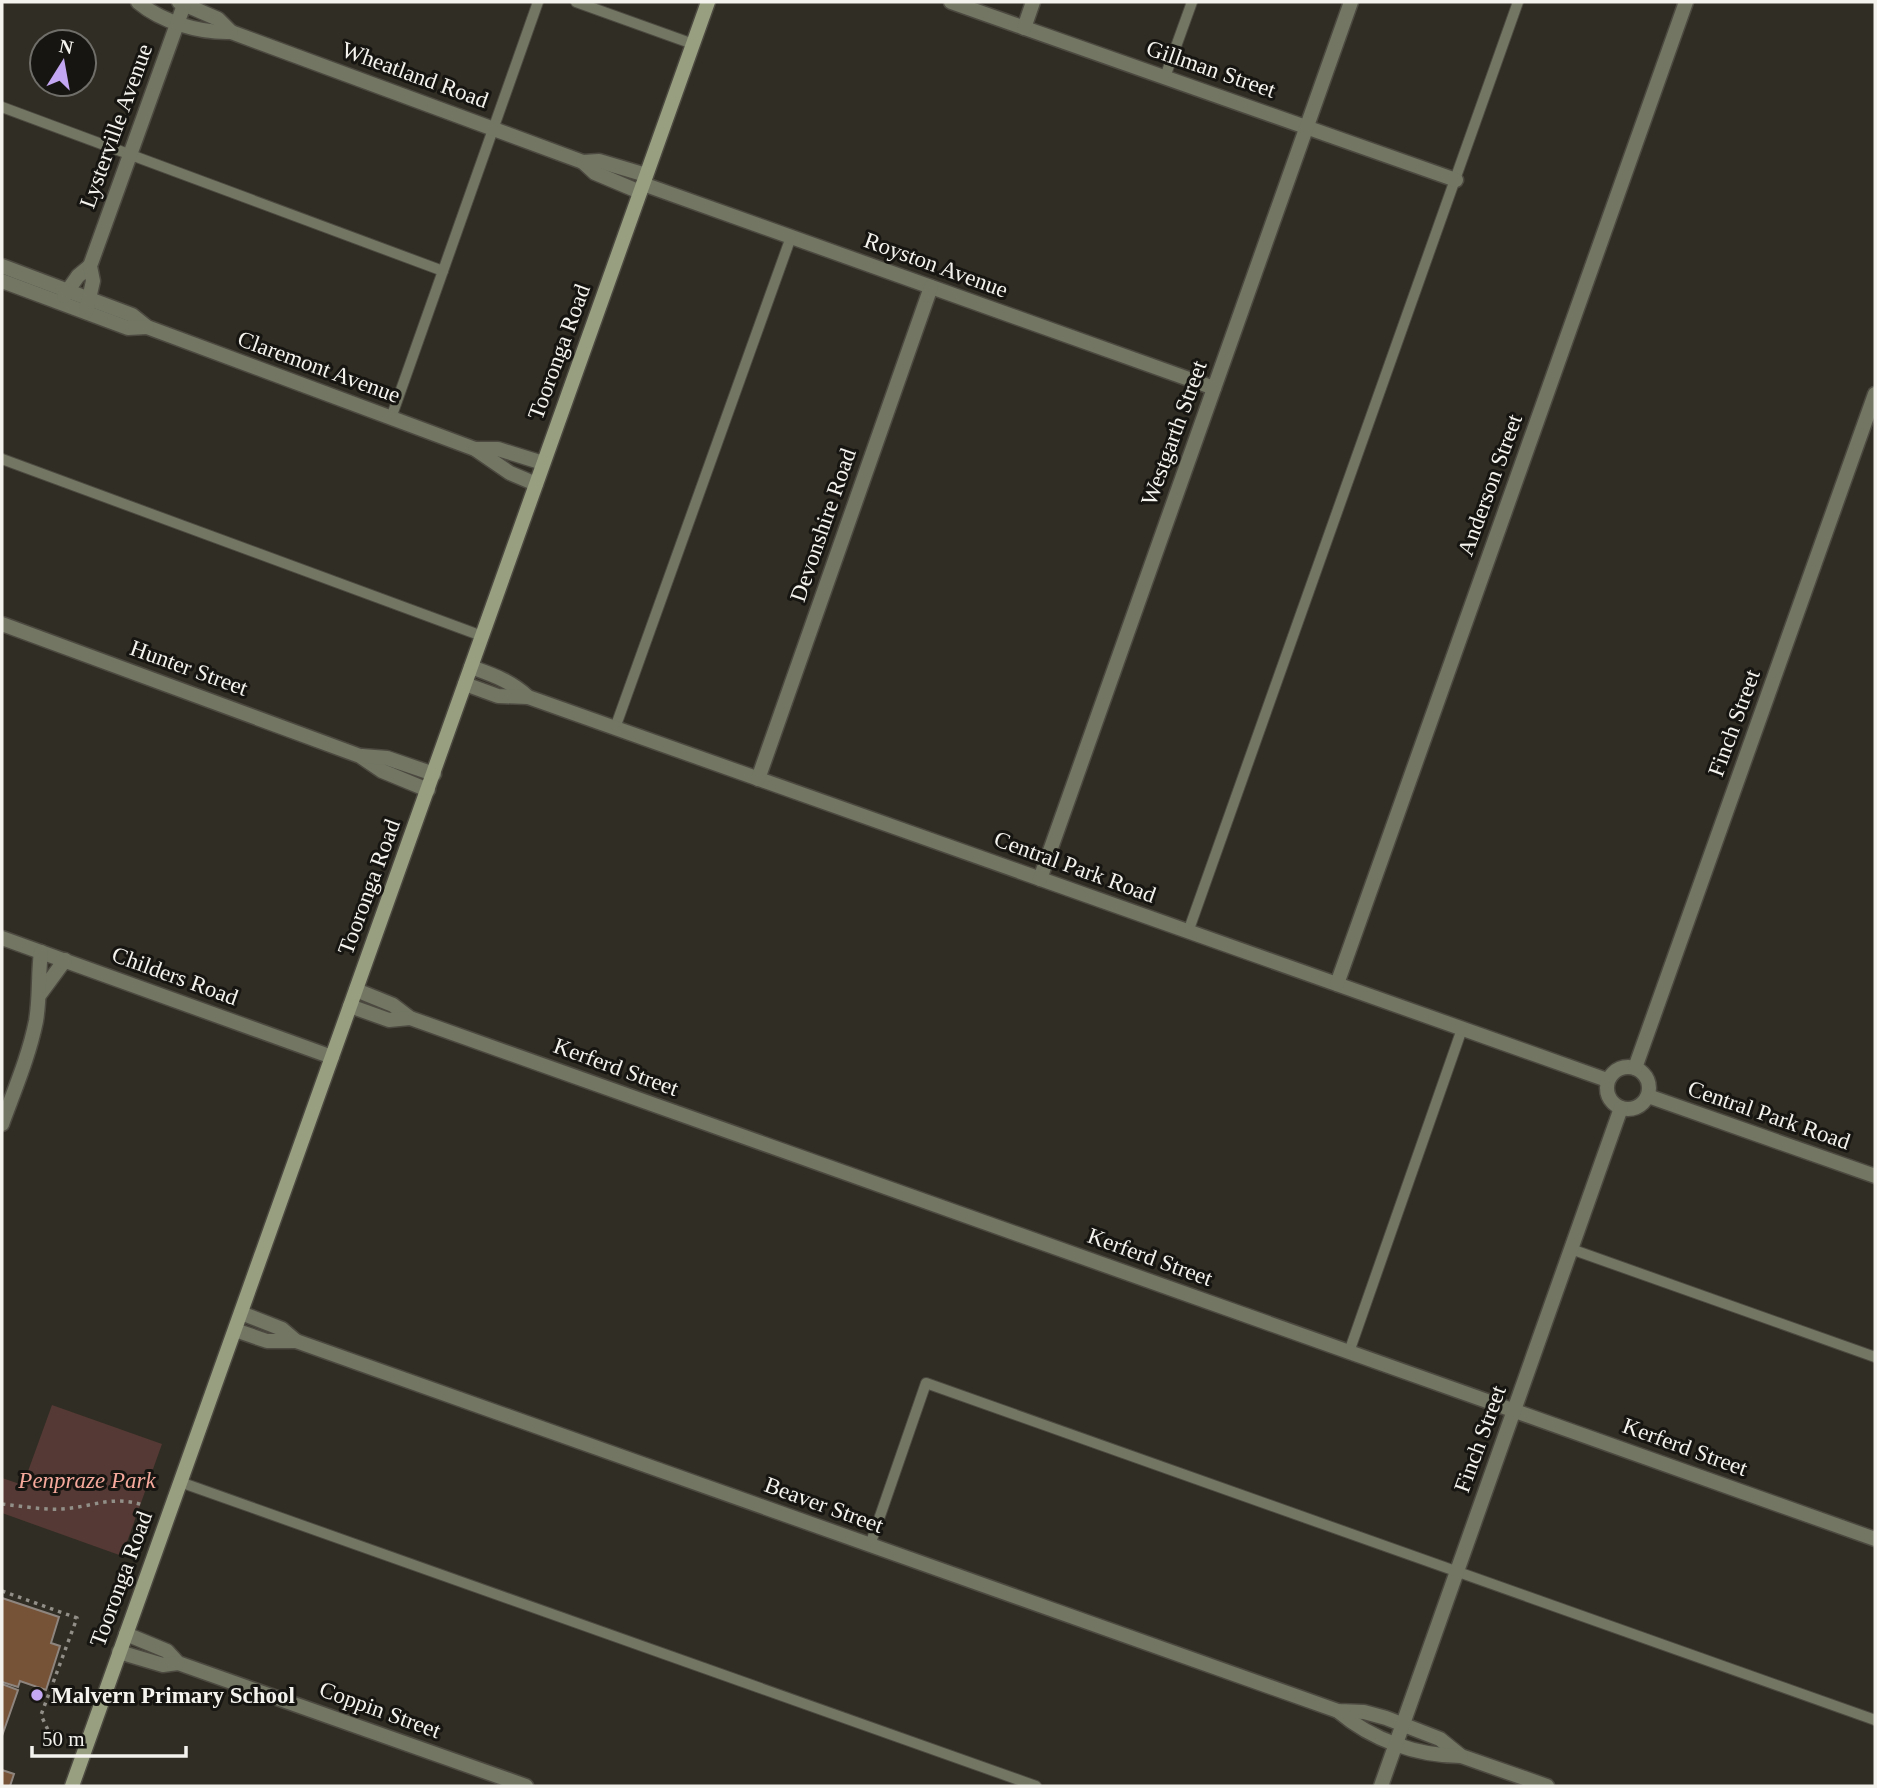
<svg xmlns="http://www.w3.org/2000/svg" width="1877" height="1788" font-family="Georgia,serif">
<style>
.green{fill:#543934}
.building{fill:#765236;stroke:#8e857e;stroke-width:2}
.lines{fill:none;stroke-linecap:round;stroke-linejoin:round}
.service-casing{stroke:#4c4940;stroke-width:12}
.minor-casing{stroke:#4c4940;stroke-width:17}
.secondary-casing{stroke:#4c4940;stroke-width:17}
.path{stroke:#928f88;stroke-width:3.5;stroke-dasharray:3.5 5;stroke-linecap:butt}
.service{stroke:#727663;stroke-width:10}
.minor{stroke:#727663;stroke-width:14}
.secondary{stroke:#989f81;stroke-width:14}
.poi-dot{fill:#c3a7f2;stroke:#171511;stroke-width:2.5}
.labels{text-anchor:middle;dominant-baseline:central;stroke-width:6;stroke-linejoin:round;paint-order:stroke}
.street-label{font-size:23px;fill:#f5f3ee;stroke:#171511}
.park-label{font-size:23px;font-style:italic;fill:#f5a89c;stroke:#171511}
.poi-label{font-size:23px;font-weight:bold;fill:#f5f3ee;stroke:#171511;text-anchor:start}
</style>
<rect width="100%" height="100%" fill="#302d24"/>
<polygon class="green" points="52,1405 162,1444 122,1556 2,1513 2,1478 23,1485"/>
<g class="building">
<polygon points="2,1598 59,1617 51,1643 60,1646 46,1690 20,1681 18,1687 2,1682"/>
<polygon points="2,1684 18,1690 2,1736"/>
<polygon points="2,1770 14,1774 10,1786 2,1786"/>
</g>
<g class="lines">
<g class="service-casing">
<g id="service">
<polyline points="576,2 693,44"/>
<polyline points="1165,77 1192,2"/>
<polyline points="2,107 443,271"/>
<polyline points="391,418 538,2"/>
<polyline points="2,459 482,636"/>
<polyline points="615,728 791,237"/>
<polyline points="1188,932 1518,2"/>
<polyline points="1571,1249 1875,1357"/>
<polyline points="1349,1352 1462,1029"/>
<polyline points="180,1482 1036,1786"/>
<polyline points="870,1545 926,1383 1875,1720"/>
</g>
</g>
<g class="minor-casing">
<g id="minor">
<path d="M 138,2 C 162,22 199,33 231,32 L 583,162 L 599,161 L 646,175"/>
<polyline points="179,2 218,19 231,32"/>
<polyline points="951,2 1456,180"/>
<polyline points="1024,28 1033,2"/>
<polyline points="583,162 595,173 640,192"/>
<polyline points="643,184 1214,388"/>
<polyline points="2,266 132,315 147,327 475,449 510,473 536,484"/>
<polyline points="2,281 128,328 147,327"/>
<polyline points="64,296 78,276 90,266"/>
<polyline points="86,312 93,281 90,266 185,2"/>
<polyline points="475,449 498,449 543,463"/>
<polyline points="2,624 360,756 382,771 428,790"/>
<path d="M 471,667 C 493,675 511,681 528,697 L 1607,1080"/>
<polyline points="465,684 498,696 528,697"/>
<polyline points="362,756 387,758 434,774"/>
<polyline points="758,779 931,287"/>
<polyline points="1040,879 1351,2"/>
<polyline points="2,938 332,1057"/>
<polyline points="1337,984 1686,2"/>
<polyline points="356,990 393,1005 410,1018 1875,1539"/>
<polyline points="40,994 65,960"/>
<polyline points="350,1006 389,1020 410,1018"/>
<circle cx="1628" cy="1088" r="21"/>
<polyline points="1635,1068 1875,394"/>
<polyline points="1648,1096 1875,1176"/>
<path d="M 2,1124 C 14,1091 29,1056 36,1021 C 40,998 38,975 41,952"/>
<polyline points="241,1313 282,1329 296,1341"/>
<polyline points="235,1330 267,1341 296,1341 1338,1711 1364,1712 1386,1718 1440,1739 1461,1756 1547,1786"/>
<polyline points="126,1634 167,1651 178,1663 526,1786"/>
<polyline points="119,1652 163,1665 178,1663"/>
<path d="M 1338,1711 C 1372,1740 1417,1756 1461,1756"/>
<polyline points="1381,1786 1621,1108"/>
</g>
</g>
<g class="secondary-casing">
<polyline id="secondary" points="72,1786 708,2"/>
</g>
<g class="path">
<path d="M 2,1504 C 21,1506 42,1510 62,1509 C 92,1507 112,1495 143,1505"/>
<polyline points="2,1591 77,1618 41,1715 48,1730 61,1735"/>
</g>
<use href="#service" class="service"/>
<use href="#minor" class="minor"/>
<use href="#secondary" class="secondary"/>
</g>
<circle class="poi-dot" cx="37" cy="1695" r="7"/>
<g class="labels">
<g class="street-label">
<text transform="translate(1211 69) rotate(19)">Gillman Street</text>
<text transform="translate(415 75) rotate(20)">Wheatland Road</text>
<text transform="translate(116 126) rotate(-70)">Lysterville Avenue</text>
<text transform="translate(936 265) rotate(20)">Royston Avenue</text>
<text transform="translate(559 352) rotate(-70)">Tooronga Road</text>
<text transform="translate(319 367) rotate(20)">Claremont Avenue</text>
<text transform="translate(1174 433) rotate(-70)">Westgarth Street</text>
<text transform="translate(1490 485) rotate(-70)">Anderson Street</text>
<text transform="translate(823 525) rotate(-71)">Devonshire Road</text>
<text transform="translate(189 668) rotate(20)">Hunter Street</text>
<text transform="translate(1734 723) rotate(-70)">Finch Street</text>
<text transform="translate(1075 867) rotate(20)">Central Park Road</text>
<text transform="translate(369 887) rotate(-70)">Tooronga Road</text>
<text transform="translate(175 976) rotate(20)">Childers Road</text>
<text transform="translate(616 1067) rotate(20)">Kerferd Street</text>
<text transform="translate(1769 1115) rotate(19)">Central Park Road</text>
<text transform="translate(1150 1257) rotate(20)">Kerferd Street</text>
<text transform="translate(1480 1439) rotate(-70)">Finch Street</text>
<text transform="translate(1685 1447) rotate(20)">Kerferd Street</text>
<text transform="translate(824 1505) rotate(20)">Beaver Street</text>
<text transform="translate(121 1579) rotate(-70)">Tooronga Road</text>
<text transform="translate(380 1710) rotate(20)">Coppin Street</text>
</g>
<g class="park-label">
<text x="87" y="1480">Penpraze Park</text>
</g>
<g class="poi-label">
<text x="51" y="1695">Malvern Primary School</text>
</g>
</g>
<rect width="1877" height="1788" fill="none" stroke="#f5f3ee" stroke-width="7"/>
<g transform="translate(63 63) rotate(11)"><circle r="33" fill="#171511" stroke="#706e69" stroke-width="2"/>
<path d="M0-5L12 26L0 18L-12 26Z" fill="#c3a7f2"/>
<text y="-10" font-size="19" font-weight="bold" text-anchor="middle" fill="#f5f3ee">N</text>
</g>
<path d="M32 1746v10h154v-10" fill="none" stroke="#f5f3ee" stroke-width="3.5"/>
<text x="42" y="1746" font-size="21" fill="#f5f3ee" stroke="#171511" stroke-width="5" paint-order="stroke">50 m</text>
</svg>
